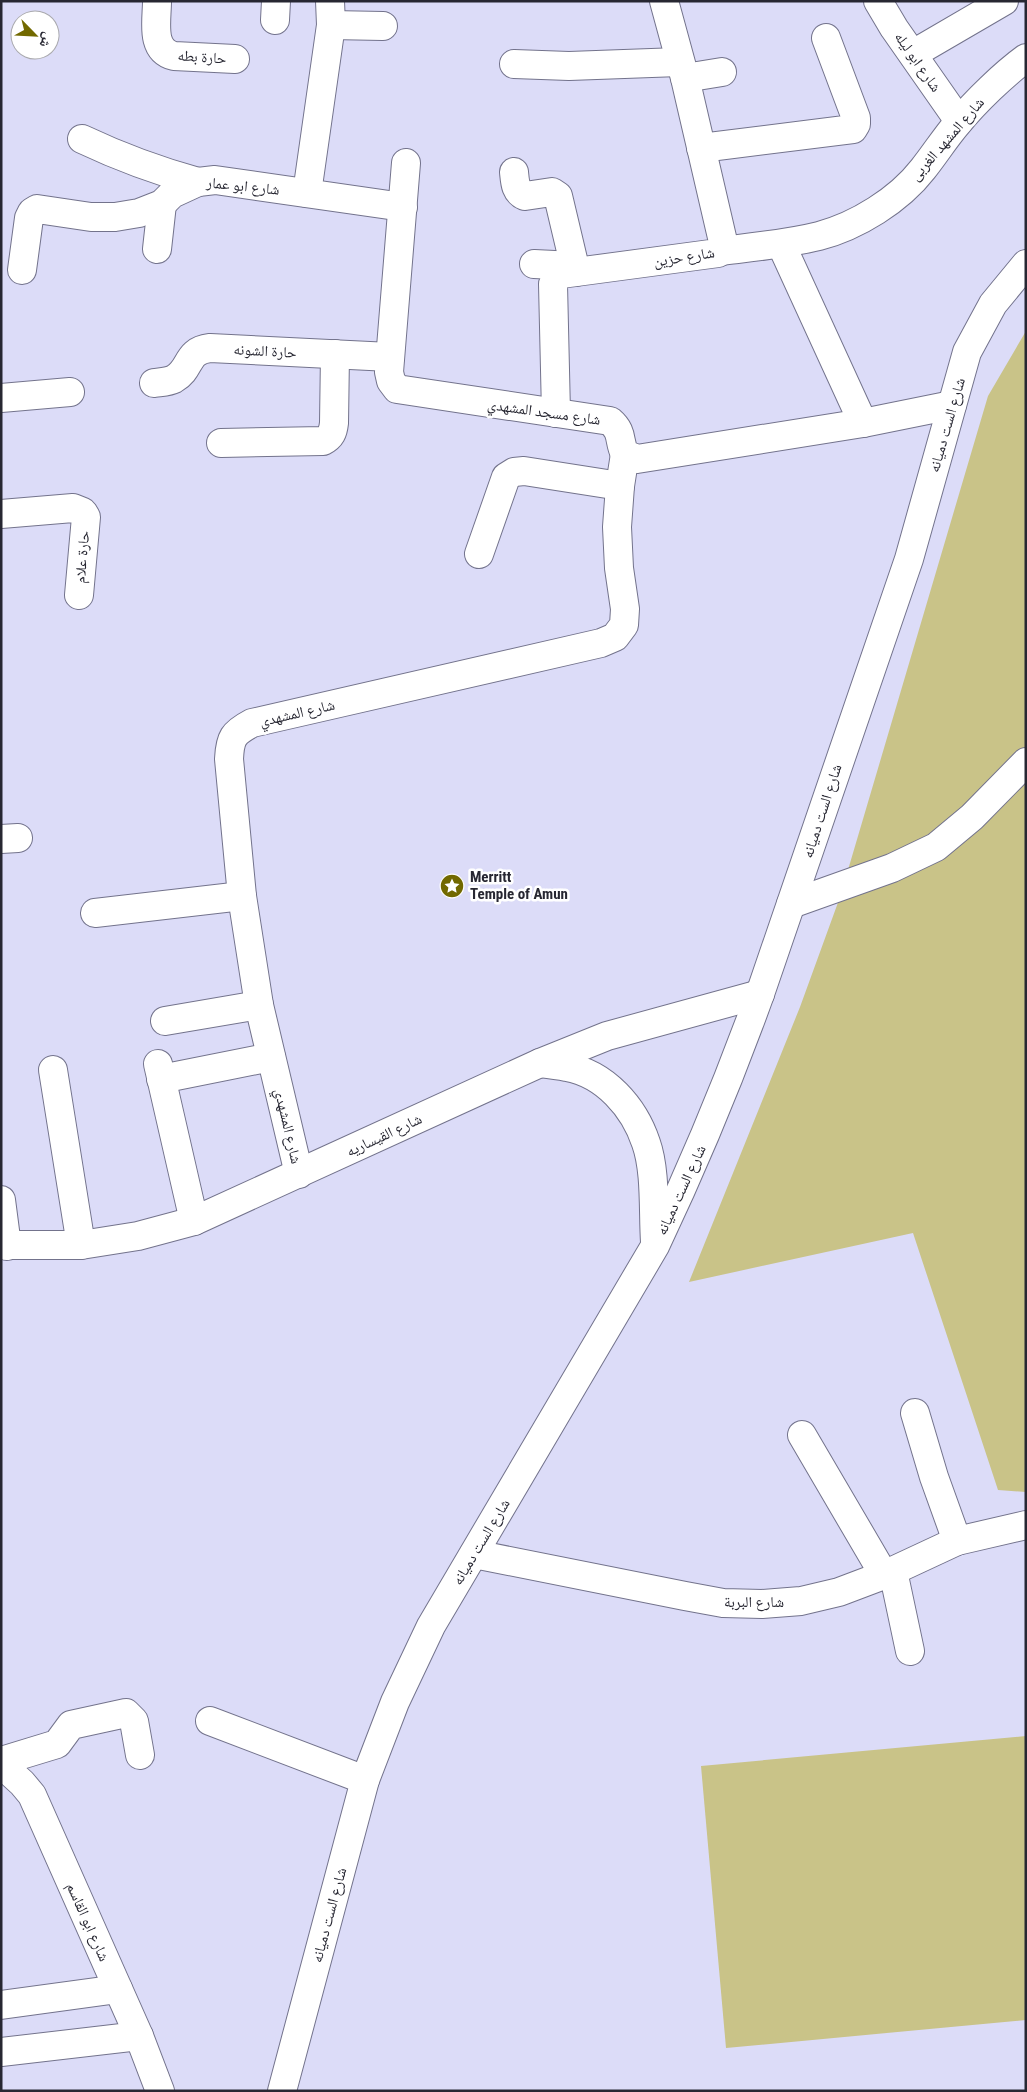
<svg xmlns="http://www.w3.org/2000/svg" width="1027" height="2092" font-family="'Roboto Condensed','Noto Naskh Arabic',sans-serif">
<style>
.green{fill:#c9c388}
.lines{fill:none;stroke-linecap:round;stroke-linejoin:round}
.minor-casing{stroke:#73738c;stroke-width:30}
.minor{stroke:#fff;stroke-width:28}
.labels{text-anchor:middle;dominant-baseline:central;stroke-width:5;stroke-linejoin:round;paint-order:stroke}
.street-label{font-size:15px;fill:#272732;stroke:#fff}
.poi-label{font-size:15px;font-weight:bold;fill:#272732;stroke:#fff;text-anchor:start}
</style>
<rect width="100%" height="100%" fill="#dcdcf8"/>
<g class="green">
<polygon points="1026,331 1026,1492 998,1490 913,1233 689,1282 800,1007 840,897 988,396"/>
<polygon points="1026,1736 1026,2020 726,2048 701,1766"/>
</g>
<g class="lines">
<g class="minor-casing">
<g id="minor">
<path d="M 157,1 C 157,21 150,50 174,56 L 235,59"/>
<polyline points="878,1 894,28 959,121"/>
<polyline points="275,20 276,1"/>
<polyline points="331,25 383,26"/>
<polyline points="913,54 1004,1"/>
<polyline points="514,64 569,66 679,62"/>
<polyline points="685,78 722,72"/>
<path d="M 82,139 C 120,157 158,171 198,182"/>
<polyline points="701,148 853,129 856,124 856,118 826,38"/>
<path d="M 406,163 L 389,372 L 391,381 L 397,389 L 610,421 C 624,433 618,441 625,454 L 637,459 L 863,423 L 952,405"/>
<path d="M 514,172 C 515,182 515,192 525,196 L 552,192 L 558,196 L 576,272"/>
<polyline points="307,193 331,25 330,1"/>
<polyline points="781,244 863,423"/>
<polyline points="157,249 162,204"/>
<path d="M 721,251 C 754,247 787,244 819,236 C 857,226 899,200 923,169 C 935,154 945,138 957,124 C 975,102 1004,74 1026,58"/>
<polyline points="534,264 575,266"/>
<polyline points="22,270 29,218 32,212 37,209 91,217 115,217 139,213 162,204 172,194 198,182 215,180 403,207"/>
<path d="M 154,383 C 160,382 168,382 174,379 C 192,369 185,351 210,348 L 390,357"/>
<polyline points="1,398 70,392"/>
<polyline points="556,413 553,284 556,278 561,274 718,253 721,251 724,246 685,78 664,1"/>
<path d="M 221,443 L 323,441 C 331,437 333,432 334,423 L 335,354"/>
<polyline points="1,514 73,508 83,512 86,517 79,595"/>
<polyline points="479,554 506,477 514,472 524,471 620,486"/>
<polyline points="1,839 18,838"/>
<polyline points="791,904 892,868 936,847 972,817 1026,762"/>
<polyline points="95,913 242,896"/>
<polyline points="165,1021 259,1005"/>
<path d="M 540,1063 C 549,1064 558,1065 567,1067 C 605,1074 634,1107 646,1143 C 656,1171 653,1212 655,1242"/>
<polyline points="158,1064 194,1221"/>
<polyline points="53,1070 81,1245"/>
<polyline points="161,1079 271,1057"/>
<path d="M 299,1174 L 259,1005 L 242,896 L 229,759 C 230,738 233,733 252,723 L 601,643 L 615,637 L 624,625 L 625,609 L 619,568 L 617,527 L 620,486 L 625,454"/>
<polyline points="1,1200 7,1246"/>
<polyline points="1,1245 81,1245 138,1236 194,1221 540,1063 607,1036 760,994"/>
<polyline points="915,1413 934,1477 957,1541"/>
<polyline points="802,1435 884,1575"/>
<polyline points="474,1554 685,1596 723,1603 762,1604 801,1601 839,1592 884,1575 957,1541 1026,1525"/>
<polyline points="893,1571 910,1651"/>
<polyline points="210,1721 365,1780"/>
<polyline points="1,1761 57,1744 71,1725 126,1713 134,1721 140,1755"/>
<polyline points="1,1764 22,1783 32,1795 139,2036 160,2091"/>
<polyline points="1,2005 118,1989"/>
<polyline points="1,2052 139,2036"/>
<path d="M 282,2091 L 365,1780 L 395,1702 L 431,1626 L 655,1246 C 694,1164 729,1080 760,994 L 909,559 L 967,352 L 993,304 L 1026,264"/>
</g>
</g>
<use href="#minor" class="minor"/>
</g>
<defs>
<g id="sight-disc" transform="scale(1.25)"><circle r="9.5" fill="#726900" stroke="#fff"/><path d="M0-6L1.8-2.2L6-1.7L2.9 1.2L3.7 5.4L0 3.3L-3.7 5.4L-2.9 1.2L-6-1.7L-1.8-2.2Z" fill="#fff"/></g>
</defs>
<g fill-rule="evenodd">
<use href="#sight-disc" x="452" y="886"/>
</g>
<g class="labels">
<g class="street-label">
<text transform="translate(202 57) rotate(4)">حارة بطه</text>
<text transform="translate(918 62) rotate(55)">شارع ابو ليله</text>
<text transform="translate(947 139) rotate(-49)">شارع المشهد الغربى</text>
<text transform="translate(243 186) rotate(6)">شارع ابو عمار</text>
<text transform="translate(684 257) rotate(-9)">شارع حزين</text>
<text transform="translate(265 351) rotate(3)">حارة الشونه</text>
<text transform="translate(544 412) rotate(8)">شارع مسجد المشهدي</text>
<text transform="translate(947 425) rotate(-74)">شارع الست دميانه</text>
<text transform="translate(82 557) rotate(-85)">حارة علام</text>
<text transform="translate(297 713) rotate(-13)">شارع المشهدي</text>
<text transform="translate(822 811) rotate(-72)">شارع الست دميانه</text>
<text transform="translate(288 1126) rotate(77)">شارع المشهدي</text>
<text transform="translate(384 1135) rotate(-25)">شارع القيساريه</text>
<text transform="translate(681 1190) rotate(-65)">شارع الست دميانه</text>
<text transform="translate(481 1542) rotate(-59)">شارع الست دميانه</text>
<text x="754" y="1602">شارع البربة</text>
<text transform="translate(329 1915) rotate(-75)">شارع الست دميانه</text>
<text transform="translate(88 1922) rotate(66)">شارع ابو القاسم</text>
</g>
<g class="poi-label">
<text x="470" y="877">Merritt<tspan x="470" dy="17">Temple of Amun</tspan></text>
</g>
</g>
<rect width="1027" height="2092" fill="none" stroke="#272732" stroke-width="5"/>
<g transform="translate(35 35) rotate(114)"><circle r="24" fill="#ffffff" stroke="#a9a9ad"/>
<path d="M0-4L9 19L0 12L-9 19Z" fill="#726900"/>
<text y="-8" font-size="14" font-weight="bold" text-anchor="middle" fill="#272732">ش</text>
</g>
</svg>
